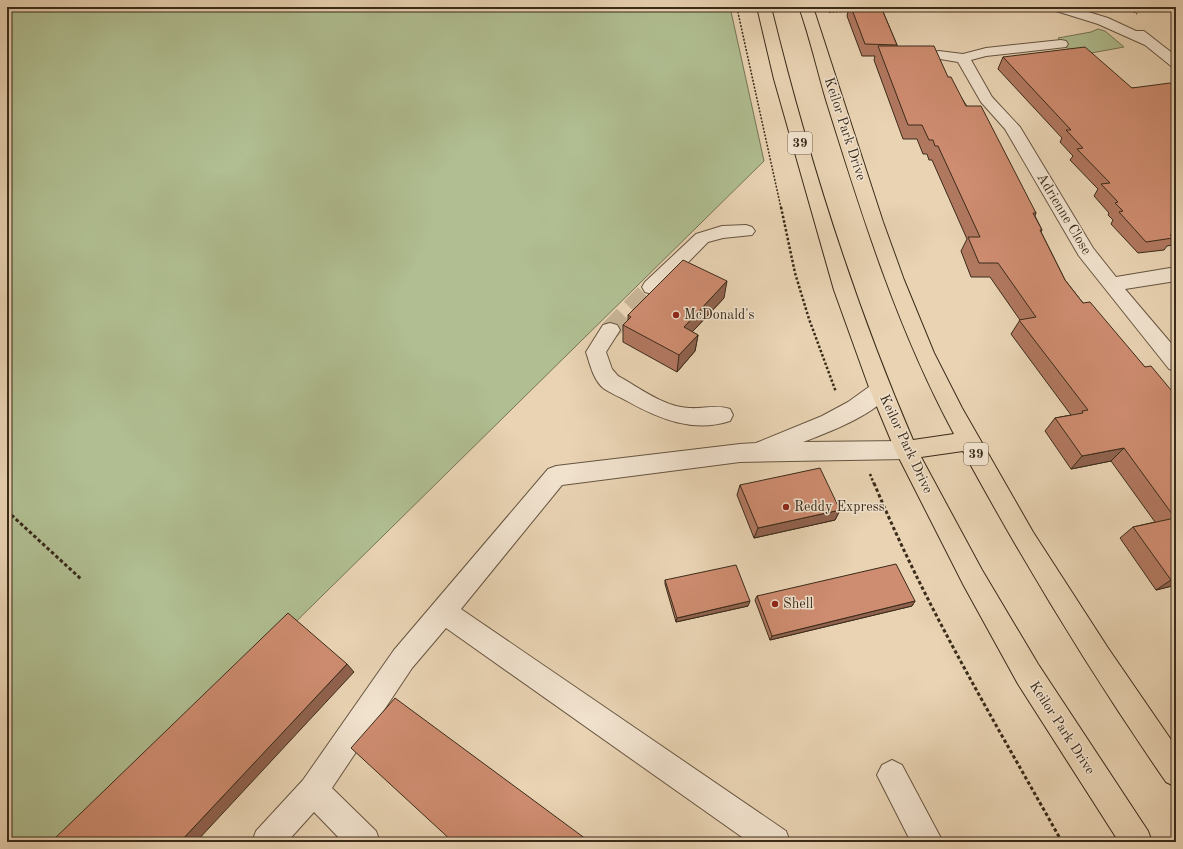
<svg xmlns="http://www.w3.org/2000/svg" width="1183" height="849" font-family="'Old Standard TT',serif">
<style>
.green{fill:#b0be91;stroke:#757456}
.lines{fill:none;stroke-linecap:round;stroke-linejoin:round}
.minor-tunnel{stroke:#c6b194;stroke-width:20;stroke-dasharray:20 10;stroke-linecap:butt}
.minor-casing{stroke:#665540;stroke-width:2}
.major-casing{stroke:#3a2b1a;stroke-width:2}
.path-far2{stroke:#3a2b1a;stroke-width:1.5;stroke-dasharray:2 1.5;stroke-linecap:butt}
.path-far1{stroke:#3a2b1a;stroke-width:2.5;stroke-dasharray:2.5 2;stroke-linecap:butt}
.path{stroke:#3a2b1a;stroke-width:3;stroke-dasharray:3.5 2.5;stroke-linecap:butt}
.minor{fill:#f1e2ce;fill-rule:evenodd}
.major{fill:#e9d3b3;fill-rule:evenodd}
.wall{fill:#b17860;stroke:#3a2b1a}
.shaded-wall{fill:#90624e;stroke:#3a2b1a}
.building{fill:#ce8c70;stroke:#3a2b1a}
.poi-dot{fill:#8f2418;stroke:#f1e2ce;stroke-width:1.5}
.labels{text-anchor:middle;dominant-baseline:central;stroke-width:3;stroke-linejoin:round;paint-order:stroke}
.shield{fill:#f1e2ce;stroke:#716250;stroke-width:1}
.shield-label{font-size:13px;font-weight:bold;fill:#3a2b1a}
.street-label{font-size:14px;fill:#3a2b1a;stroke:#f1e2ce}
.poi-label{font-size:14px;fill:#3a2b1a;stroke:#f1e2ce;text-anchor:start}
</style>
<rect width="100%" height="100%" fill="#e9d3b3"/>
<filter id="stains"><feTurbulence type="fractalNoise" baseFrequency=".005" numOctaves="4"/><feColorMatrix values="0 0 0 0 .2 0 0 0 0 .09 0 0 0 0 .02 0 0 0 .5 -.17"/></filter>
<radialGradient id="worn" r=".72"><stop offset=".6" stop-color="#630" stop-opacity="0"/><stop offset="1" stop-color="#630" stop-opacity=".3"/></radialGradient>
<g class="green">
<polygon points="7,7 730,7 764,161 72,842 7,842"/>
<polygon points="1098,29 1105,31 1124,47 1075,56 1058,38 1091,32"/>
</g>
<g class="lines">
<polyline class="minor-tunnel" points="610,330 652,287"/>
<g class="minor-casing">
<g id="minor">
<polygon points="1051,7 1072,7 1108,18 1136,31 1144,31 1176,56 1176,67 1171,66 1145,45 1098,24 1053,10"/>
<polygon points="1061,40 1066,41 1068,44 1066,47 986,56 971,60 992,97 1020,127 1093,248 1116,277 1176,267 1176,281 1125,289 1176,349 1176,371 1169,369 1079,256 1005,129 981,102 958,62 934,58 932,55 934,52 939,51 963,54 986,48"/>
<polygon points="746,225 752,227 755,231 752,235 723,238 708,242 659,292 652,294 645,292 642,287 645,282 696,234 722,226"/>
<path d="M 610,323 L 617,325 L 620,330 L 606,352 L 612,369 L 618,376 C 640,388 664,407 689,408 C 703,409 716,404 730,409 L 733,415 L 730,421 C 693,433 659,419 627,401 C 620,397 610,393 603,388 C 593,379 590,364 586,352 L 603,325 Z"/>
<path d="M 881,382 L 889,384 L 892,390 C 880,413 827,433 803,442 L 906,441 L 914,443 L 917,450 L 914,457 L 906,459 L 740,462 L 562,485 L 461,609 L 786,831 L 790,842 L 749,842 L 446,628 L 412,668 L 332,788 L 376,831 L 380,842 L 343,842 L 314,812 L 287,842 L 252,842 L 256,831 L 303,780 L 394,650 L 548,469 L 556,466 L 740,444 L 756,443 L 822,416 L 848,402 L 873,384 Z"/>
<polygon points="892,760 902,765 943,842 911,842 877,775 882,765"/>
</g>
</g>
<g class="major-casing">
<path id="major" d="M 757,7 L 771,7 C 807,154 853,300 913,440 L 954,434 C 897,328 862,215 826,100 C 817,69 810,38 799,7 L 813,7 L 883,222 L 904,280 L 934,353 L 962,408 L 1033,532 L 1108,648 L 1176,747 L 1176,787 L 1166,782 C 1092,675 1025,565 963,451 L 921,457 L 982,570 L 1038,664 L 1148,831 L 1152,842 L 1119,842 L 1018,684 L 964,586 L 895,450 L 870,390 L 834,290 L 774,79 Z"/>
</g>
<g class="path-far2">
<polyline points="1128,7 1137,14"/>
<polyline points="737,8 781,208"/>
<polyline points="879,10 994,7"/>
<polyline points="829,12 850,11"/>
</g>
<g class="path-far1">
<polyline points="781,207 795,273 809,319 836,392"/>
<polyline points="870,474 874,484"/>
</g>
<g class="path">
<path d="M 874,483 C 926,608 996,724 1062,842"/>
<polyline points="7,511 81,579"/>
</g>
<use href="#minor" class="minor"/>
<use href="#major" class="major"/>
</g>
<g class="wall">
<polygon points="849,7 881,7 897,45 897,46 948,77 1036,213 1035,216 1042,230 1041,232 1065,280 1083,303 1145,367 1176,396 1176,585 1156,590 1120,538 1133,527 1155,522 1111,461 1071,469 1045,431 1055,418 1071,415 1011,334 1020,320 990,277 971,277 961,251 967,239 932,160 929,160 927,154 923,154 917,139 903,139 874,60 875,56 862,56 847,16"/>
<polygon points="1003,57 1132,88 1176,88 1176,244 1167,246 1164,250 1138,253 1111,224 1113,220 1108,215 1109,213 1094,196 1098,189 1070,160 1073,156 1060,142 1062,138 998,69"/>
<polygon points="724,298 692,332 698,335 695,351 677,372 623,342 623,325 628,321 628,315"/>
<polygon points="740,485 840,510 835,520 754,538 737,495"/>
<polygon points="665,580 748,606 676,622 665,584"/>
<polygon points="757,596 915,601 912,606 770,640 755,600"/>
</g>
<g class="shaded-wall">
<polygon points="727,281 724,298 681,344 684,327"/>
<polygon points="698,335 695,351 677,372 679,355"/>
<polygon points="1124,448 1111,461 1071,469 1082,456"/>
<polygon points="840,510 835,520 754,538 758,528"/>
<polygon points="1176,578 1176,585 1156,590 1171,580"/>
<polygon points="750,601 748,606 676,622 677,618"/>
<polygon points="915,601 912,606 770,640 772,636"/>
<polygon points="347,664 354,672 196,842 180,842"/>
</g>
<g class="building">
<polygon points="851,7 881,7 897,45 865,44"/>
<polygon points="878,46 934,46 948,77 951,77 966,106 981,106 1036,213 1033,213 1042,230 1040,230 1065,280 1083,303 1090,302 1145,367 1151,366 1176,396 1176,578 1171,580 1133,527 1175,518 1124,448 1082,456 1055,418 1083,413 1082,411 1088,410 1019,320 1036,317 998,263 979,263 968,237 980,237 938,146 935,146 933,140 929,140 922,125 908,125"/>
<polygon points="1085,47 1132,88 1170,83 1176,88 1176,234 1170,235 1173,238 1146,242 1119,212 1123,211 1115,203 1118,202 1101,184 1110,183 1077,149 1083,148 1066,130 1071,130 1003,57"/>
<polygon points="683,260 727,281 684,327 698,335 679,355 623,325 631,317 628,315"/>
<polygon points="820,468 840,510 758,528 740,485"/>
<polygon points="896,564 915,601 772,636 757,596"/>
<polygon points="736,565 750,601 677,618 665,580"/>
<polygon points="288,613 347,664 180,842 51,842"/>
<polygon points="395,698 590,842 453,842 351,748"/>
</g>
<g class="poi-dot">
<circle cx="676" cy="315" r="4"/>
<circle cx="786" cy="507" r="4"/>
<circle cx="775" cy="604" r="4"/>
</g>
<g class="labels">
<g class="shield">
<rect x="788" y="132" width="24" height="22" rx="3"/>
<rect x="964" y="443" width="24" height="22" rx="3"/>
</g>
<g class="shield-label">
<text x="800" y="143">39</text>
<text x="976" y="454">39</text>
</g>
<g class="street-label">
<text transform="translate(845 129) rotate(72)">Keilor Park Drive</text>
<text transform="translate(1064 214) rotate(59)">Adrienne Close</text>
<text transform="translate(906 444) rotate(65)">Keilor Park Drive</text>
<text transform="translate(1062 728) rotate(57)">Keilor Park Drive</text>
</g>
<g class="poi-label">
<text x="684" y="315">McDonald's</text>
<text x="794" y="507">Reddy Express</text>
<text x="783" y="604">Shell</text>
</g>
</g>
<rect width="1183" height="849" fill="none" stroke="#e9d3b3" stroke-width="24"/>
<rect x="8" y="8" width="1167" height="833" fill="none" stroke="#3a2b1a" stroke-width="2"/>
<rect x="12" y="12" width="1159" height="825" fill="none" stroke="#3a2b1a"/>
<rect width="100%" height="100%" filter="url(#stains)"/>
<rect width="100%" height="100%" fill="url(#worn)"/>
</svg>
